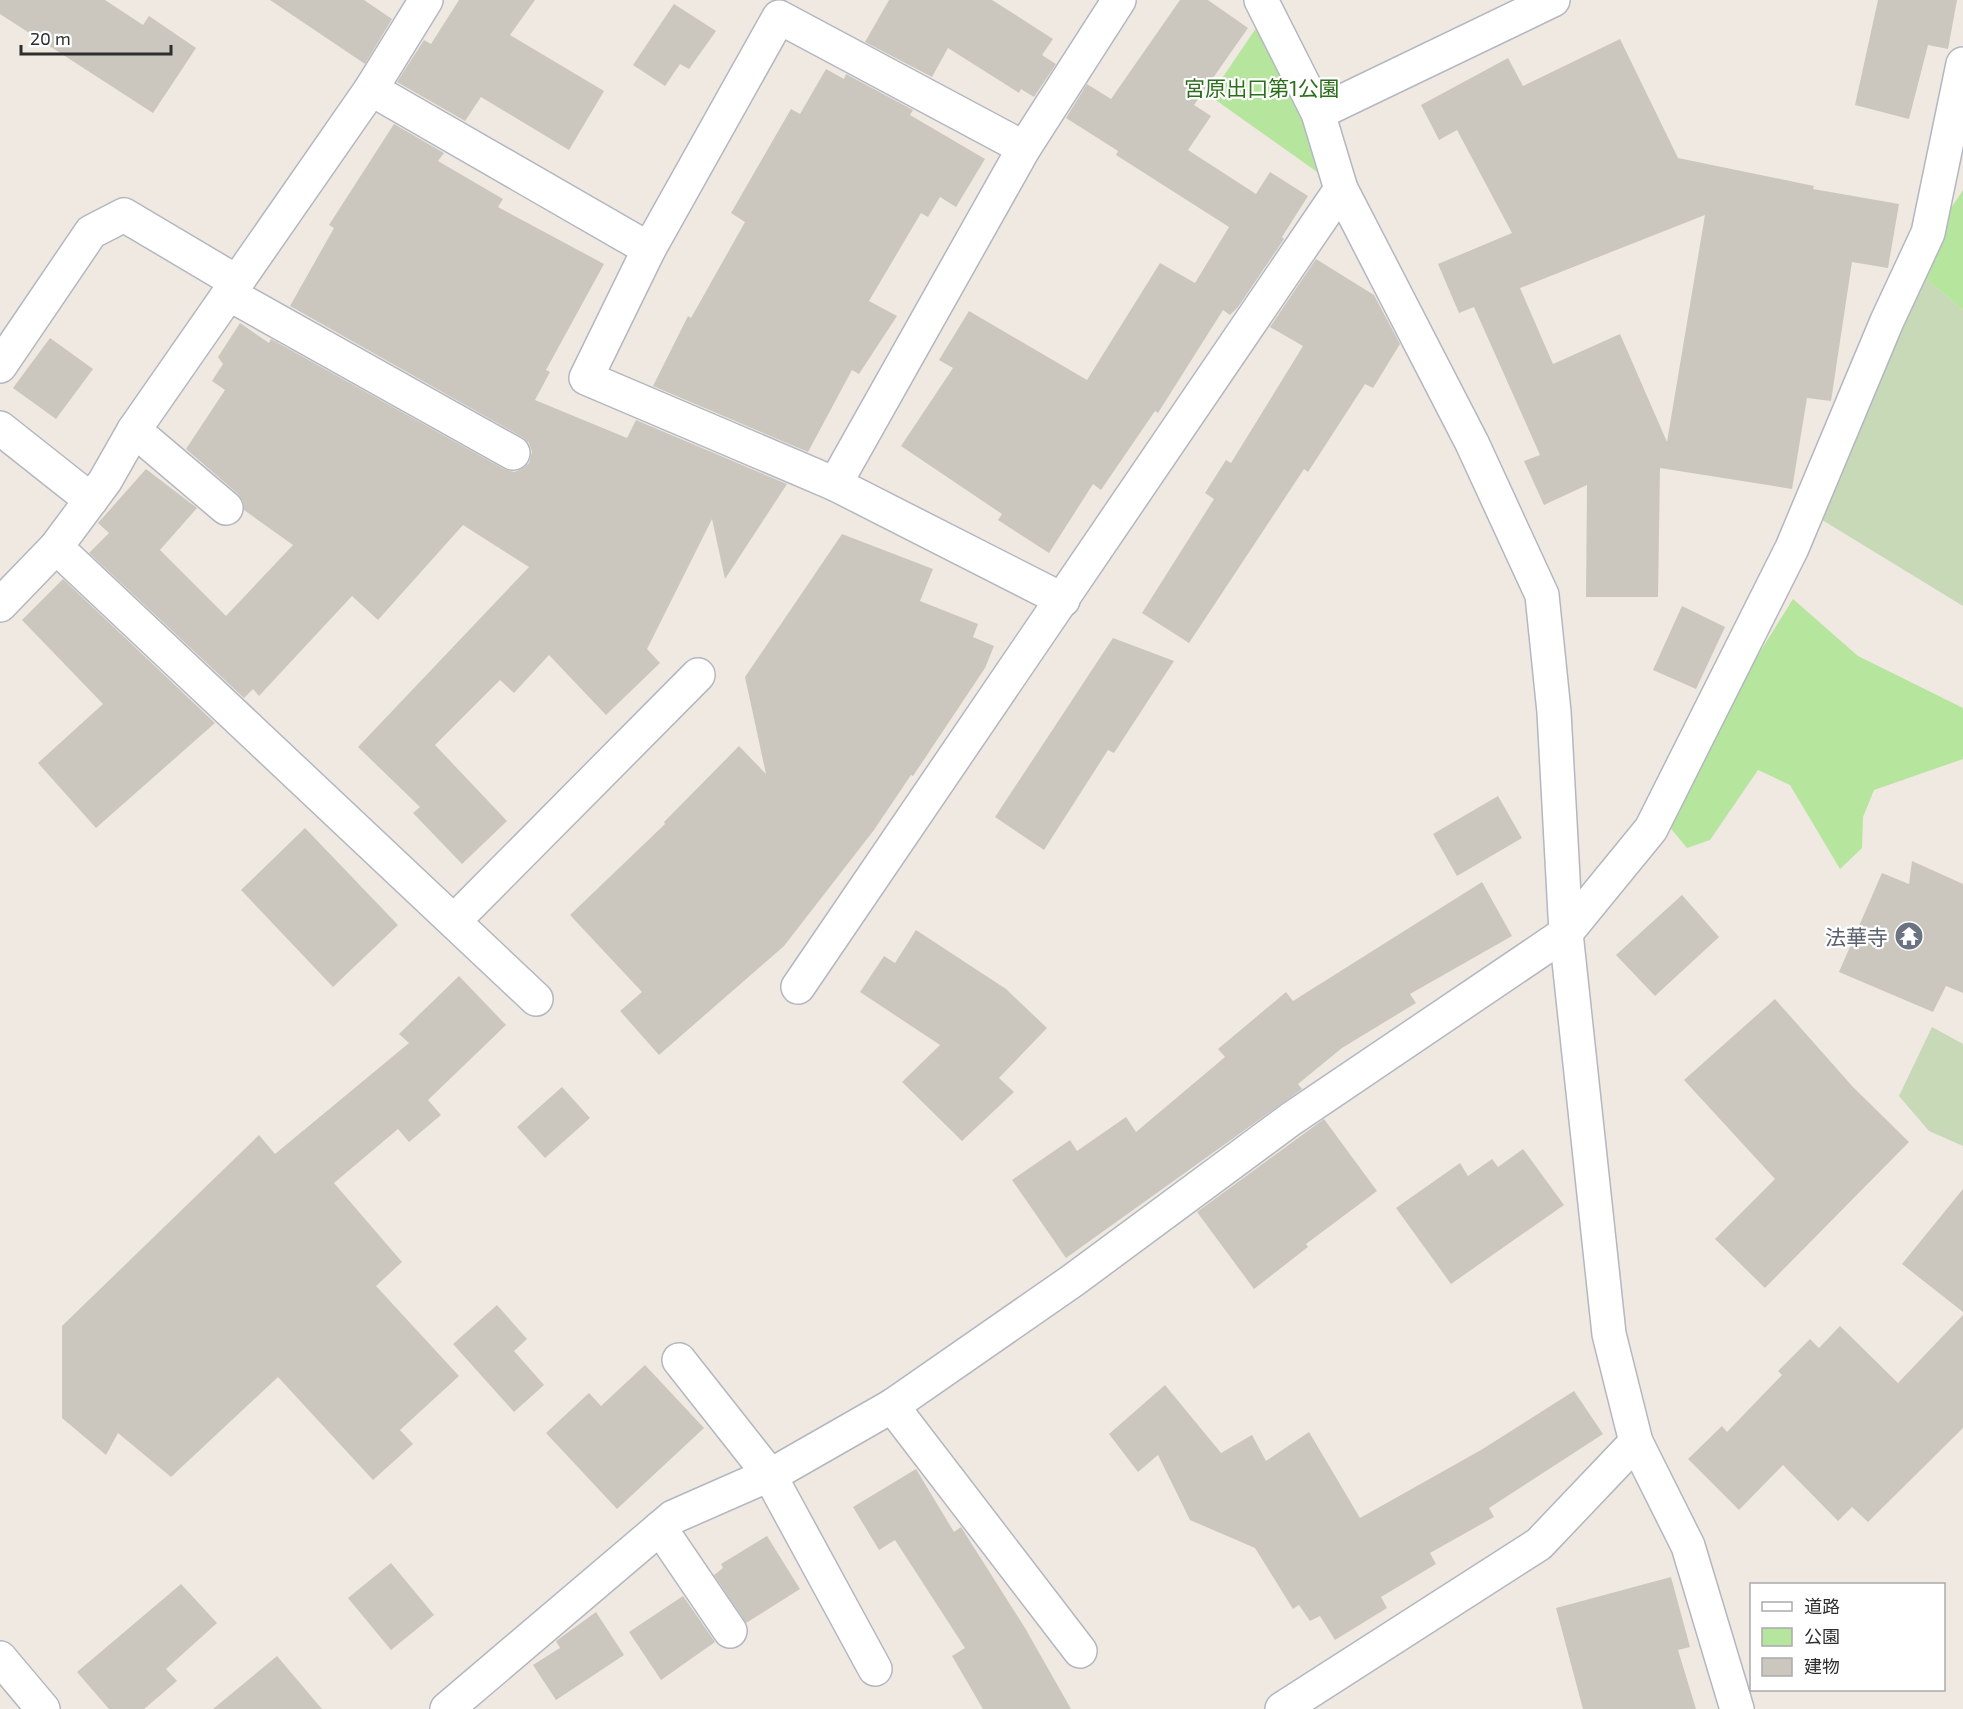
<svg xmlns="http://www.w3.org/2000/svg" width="1963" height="1709" font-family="'Exo 2','Noto Sans JP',sans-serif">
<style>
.green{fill:#b6e59e}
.cemetery{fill:#c8d9b8}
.building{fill:#cbc7bf;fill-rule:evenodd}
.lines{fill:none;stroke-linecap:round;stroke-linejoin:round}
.minor-casing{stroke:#b4b7c1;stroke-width:36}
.minor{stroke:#fff;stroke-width:33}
.labels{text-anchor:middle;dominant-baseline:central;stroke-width:4.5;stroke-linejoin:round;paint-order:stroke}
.park-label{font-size:21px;fill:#2c6e1b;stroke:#fff}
.worship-label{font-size:21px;fill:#5b616d;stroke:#fff;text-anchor:end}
</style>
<rect width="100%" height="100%" fill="#efe9e1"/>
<g class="green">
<polygon points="1267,12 1341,189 1210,96"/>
<polygon points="1963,190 1963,310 1912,267"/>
<polygon points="1793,599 1858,656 1963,708 1963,759 1874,790 1863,817 1862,848 1840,869 1790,785 1758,770 1710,840 1687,848 1659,814"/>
</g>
<g class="cemetery">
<polygon points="1912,267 1963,310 1963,606 1814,515"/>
<polygon points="1932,1027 1963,1044 1963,1146 1929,1131 1899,1096"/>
</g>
<g class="building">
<polygon points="0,0 105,0 143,25 149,16 196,48 153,113 0,14"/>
<polygon points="270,0 364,0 392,19 365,64"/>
<polygon points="459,0 535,0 510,35 604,91 569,150 481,97 465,121 397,82 424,40 431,44"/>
<polygon points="889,0 992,0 1053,39 1042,55 1056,64 1034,97 1021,89 1019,93 948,48 932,77 865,42"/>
<polygon points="1180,0 1208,0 1248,28 1194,105 1211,116 1188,150 1256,194 1270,172 1308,196 1282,237 1284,239 1238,307 1230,315 1223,310 1158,413 1155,411 1101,490 1093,484 1049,553 998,520 1002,514 901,446 953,368 939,360 969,311 1087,380 1160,263 1195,283 1229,227 1116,155 1118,151 1066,118 1087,84 1111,99"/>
<polygon points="1878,0 1957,0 1948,49 1928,45 1909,119 1855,105"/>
<polygon points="674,4 716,31 689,69 680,64 665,86 633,65"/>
<path d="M 1620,39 L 1678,158 L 1814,186 L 1813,189 L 1899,204 L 1888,268 L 1852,262 L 1831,401 L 1807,398 L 1792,489 L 1660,468 L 1658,597 L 1586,597 L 1587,485 L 1544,505 L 1524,461 L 1540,455 L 1474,307 L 1459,313 L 1438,264 L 1512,233 L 1457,130 L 1439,140 L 1421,105 L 1508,58 L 1523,86 ZM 1705,215 L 1667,442 L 1620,334 L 1553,364 L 1520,288 Z"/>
<polygon points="826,69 844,79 846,74 913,110 910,115 985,159 956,207 940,197 928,217 921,213 869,301 897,316 859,374 852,370 808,452 653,386 688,316 691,318 745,222 731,213 791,109 800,114"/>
<polygon points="394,124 444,153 438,161 503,199 498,207 604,264 546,370 550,372 535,400 627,438 636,420 787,484 725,579 712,519 647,649 660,663 606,715 549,655 514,693 500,680 435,745 507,821 462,864 413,813 420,807 358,747 529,567 463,525 378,620 352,596 259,696 253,689 244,698 89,553 109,533 98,523 146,469 197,508 160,550 226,616 293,545 244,510 243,501 238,494 186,449 225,390 212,381 223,364 218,357 240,323 269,343 271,339 504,469 514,472 522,469 529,463 532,452 529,443 522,437 290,306 334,228 329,225"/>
<polygon points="1316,259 1374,295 1400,344 1373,388 1365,384 1308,472 1304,469 1189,643 1142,613 1214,499 1205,493 1226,460 1231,463 1303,346 1270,327"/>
<polygon points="50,338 93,369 56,419 13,388"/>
<polygon points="842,534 933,569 920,601 978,624 973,637 994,646 985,668 913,776 911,775 874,830 784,946 659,1055 620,1011 642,992 570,915 665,824 664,822 739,746 766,774 745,677"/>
<polygon points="63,579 215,723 96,828 38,763 103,704 22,620"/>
<polygon points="1682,606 1725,627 1696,689 1653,670"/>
<polygon points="1113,638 1174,661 1114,753 1108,750 1044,850 995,817"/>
<polygon points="1498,796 1522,838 1457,876 1433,834"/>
<polygon points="305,828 398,925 333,987 241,890"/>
<polygon points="1912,861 1963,884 1963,993 1946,986 1933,1012 1839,972 1882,873 1909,884"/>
<polygon points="1482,882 1512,936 1410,994 1416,1003 1342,1048 1298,1084 1302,1089 1066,1258 1012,1180 1070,1140 1077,1151 1126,1117 1136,1132 1225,1057 1218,1049 1286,992 1293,1001"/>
<polygon points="1682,895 1719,937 1655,996 1616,955"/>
<polygon points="916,930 1006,989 1047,1028 999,1078 1014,1092 962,1141 902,1082 940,1045 860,992 884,956 895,963"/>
<polygon points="459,976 506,1025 428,1100 441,1115 409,1142 398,1129 334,1183 402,1262 376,1286 459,1376 400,1430 413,1444 373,1480 278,1377 171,1477 118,1433 106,1455 62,1418 62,1326 259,1135 275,1154 409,1043 399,1034"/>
<polygon points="1775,999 1853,1087 1909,1142 1765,1288 1715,1239 1775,1179 1684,1080"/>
<polygon points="562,1087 590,1118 545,1158 517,1127"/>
<polygon points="1324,1119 1377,1191 1306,1244 1308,1247 1254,1289 1197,1212"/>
<polygon points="1523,1149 1564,1205 1451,1284 1396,1208 1460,1163 1468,1176 1492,1159 1498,1167"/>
<polygon points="1963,1189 1963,1312 1902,1264"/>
<polygon points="497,1305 527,1339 514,1351 544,1385 514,1412 453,1344"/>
<polygon points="1963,1315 1963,1428 1868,1522 1852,1507 1838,1521 1783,1465 1739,1510 1688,1459 1722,1426 1727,1432 1782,1375 1778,1371 1810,1339 1819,1348 1840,1326 1898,1383"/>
<polygon points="645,1365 704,1428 617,1509 546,1433 589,1393 601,1406"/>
<polygon points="1165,1385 1221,1453 1252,1435 1266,1461 1309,1432 1360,1518 1481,1450 1574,1391 1603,1434 1489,1508 1494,1517 1430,1553 1436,1564 1381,1597 1387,1608 1335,1640 1320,1616 1310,1621 1299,1605 1293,1609 1255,1548 1190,1520 1158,1455 1138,1472 1109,1434"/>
<polygon points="916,1469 954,1532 961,1527 1025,1628 1071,1709 983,1709 952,1656 965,1648 895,1540 879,1550 853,1507"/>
<polygon points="767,1536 800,1589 746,1623 714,1575 723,1568 721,1564"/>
<polygon points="391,1563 434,1615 391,1650 348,1598"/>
<polygon points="1671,1577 1690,1647 1678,1650 1696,1709 1583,1709 1556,1608"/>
<polygon points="181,1584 217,1623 166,1669 177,1681 144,1709 109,1709 77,1672"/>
<polygon points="683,1596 715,1642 661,1680 629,1632"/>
<polygon points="596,1612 624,1655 556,1700 533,1665 560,1648 556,1641"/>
<polygon points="277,1656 322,1709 213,1709"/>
</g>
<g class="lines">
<g class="minor-casing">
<g id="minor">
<polyline points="1261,0 1318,113 1341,189 1472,443 1542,595 1554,712 1566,933 1609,1334 1636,1442 1688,1546 1737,1709"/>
<polyline points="371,89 649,249"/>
<polyline points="1318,113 1553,0"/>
<polyline points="1024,148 779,17 649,249 586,378 835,484 1063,600"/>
<polyline points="229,294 513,453"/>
<polyline points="0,366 91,232 124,215 237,282"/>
<polyline points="0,428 91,500"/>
<polyline points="134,430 226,508"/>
<polyline points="835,484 1024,148 1119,0"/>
<polyline points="56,547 536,999"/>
<polyline points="0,605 56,547 105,481 134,430 371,89 426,0"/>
<polyline points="454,921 698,675"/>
<polyline points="798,987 1341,189"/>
<polyline points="679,1360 769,1474 875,1669"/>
<polyline points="892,1406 1080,1651"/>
<polyline points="660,1528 730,1631"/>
<polyline points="0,1658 43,1709"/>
<polyline points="447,1709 673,1517 780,1470 892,1406 1072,1281 1291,1119 1566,933 1651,829 1792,548 1887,321 1928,233 1963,64"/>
<polyline points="1282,1709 1539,1544 1636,1442"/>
</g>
</g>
<use href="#minor" class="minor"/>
</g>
<defs>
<g id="temple-disc" transform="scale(1.5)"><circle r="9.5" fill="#6b7280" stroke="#fff"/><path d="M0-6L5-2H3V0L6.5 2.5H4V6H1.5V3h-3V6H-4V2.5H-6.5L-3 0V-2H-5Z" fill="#fff"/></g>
</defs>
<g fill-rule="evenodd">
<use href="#temple-disc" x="1909" y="936"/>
</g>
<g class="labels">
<g class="park-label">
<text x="1262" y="87">宮原出口第1公園</text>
</g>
<g class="worship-label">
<text x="1888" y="936">法華寺</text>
</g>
</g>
<rect x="1750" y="1583" width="195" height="108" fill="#ffffff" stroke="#ababab" stroke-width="1.5"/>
<rect x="1762" y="1602" width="30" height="9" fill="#ffffff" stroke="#ababab" stroke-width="1.5"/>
<text x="1804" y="1613" font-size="18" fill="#2e2e2e">道路</text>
<rect x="1762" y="1628" width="30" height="18" fill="#b6e59e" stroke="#ababab" stroke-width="1.5"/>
<text x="1804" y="1643" font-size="18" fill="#2e2e2e">公園</text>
<rect x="1762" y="1658" width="30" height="18" fill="#cbc7bf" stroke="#ababab" stroke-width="1.5"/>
<text x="1804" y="1673" font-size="18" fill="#2e2e2e">建物</text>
<path d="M21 45v9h150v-9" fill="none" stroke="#2e2e2e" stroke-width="3"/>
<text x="30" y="45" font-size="18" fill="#2e2e2e" stroke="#ffffff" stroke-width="4.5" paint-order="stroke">20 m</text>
</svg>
